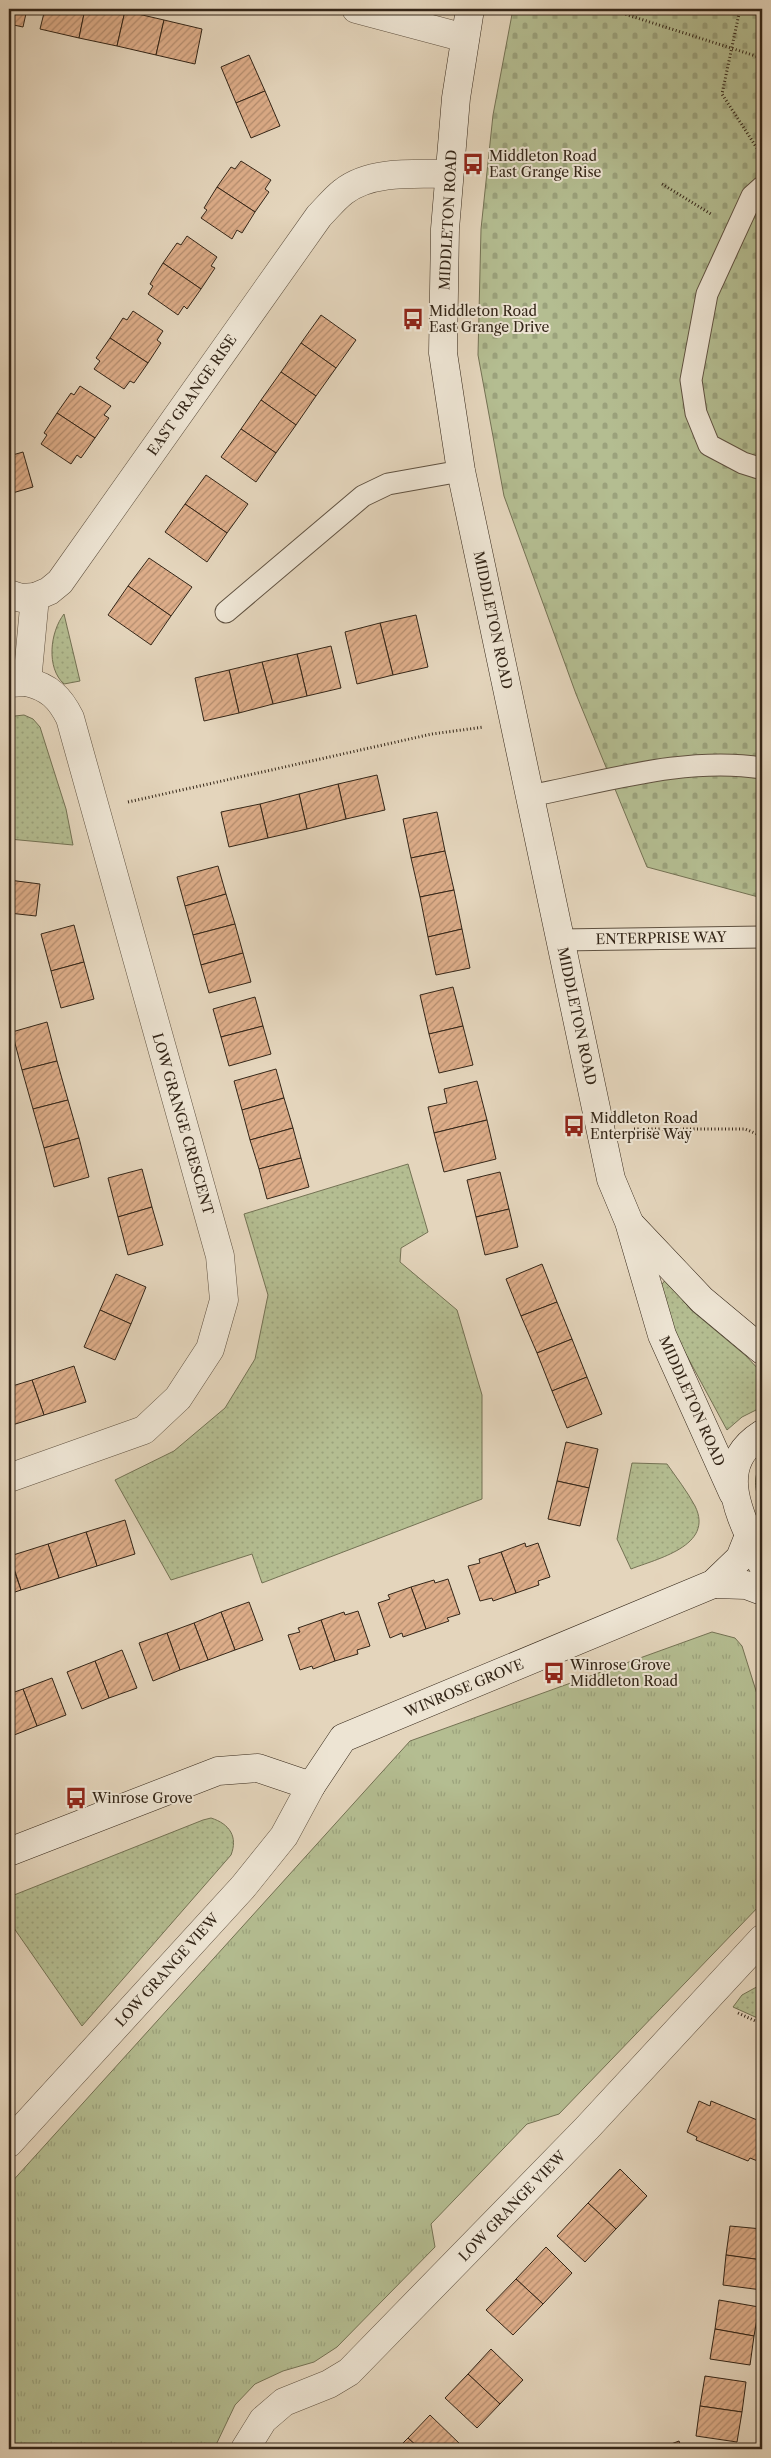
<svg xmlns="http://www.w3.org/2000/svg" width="771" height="2458" font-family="'Libre Caslon Text',serif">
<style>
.grass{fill:url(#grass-dots);stroke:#747254}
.cemetery{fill:url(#cemetery-stones);stroke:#747254}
.park{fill:url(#park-tufts);stroke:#747254}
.building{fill:url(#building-hatch);stroke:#342618}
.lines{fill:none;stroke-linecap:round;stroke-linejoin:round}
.lane-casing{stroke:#605241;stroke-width:23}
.street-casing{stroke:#605241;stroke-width:29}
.secondary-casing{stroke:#342618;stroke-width:29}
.path{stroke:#342618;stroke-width:3;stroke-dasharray:1 2.5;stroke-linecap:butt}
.lane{stroke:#ede4d3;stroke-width:21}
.street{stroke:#ede4d3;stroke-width:28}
.secondary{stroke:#ede4d3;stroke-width:28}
.labels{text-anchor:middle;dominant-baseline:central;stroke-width:4;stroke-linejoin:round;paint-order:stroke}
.poi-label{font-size:14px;fill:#342618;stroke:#ede4d3;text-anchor:start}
.street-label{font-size:14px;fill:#342618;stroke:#ede4d3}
</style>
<defs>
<pattern id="grass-dots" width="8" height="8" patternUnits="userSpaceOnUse" patternTransform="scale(1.25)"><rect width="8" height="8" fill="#b4bd91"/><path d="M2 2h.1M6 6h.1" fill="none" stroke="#9ba27c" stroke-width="1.8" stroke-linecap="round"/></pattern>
<pattern id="cemetery-stones" width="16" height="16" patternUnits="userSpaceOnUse" patternTransform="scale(1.25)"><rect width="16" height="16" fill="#b4bd91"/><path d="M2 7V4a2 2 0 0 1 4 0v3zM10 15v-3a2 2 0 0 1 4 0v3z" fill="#9ba27c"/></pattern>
<pattern id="park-tufts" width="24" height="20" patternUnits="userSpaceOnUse" patternTransform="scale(1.25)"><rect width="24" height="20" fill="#b4bd91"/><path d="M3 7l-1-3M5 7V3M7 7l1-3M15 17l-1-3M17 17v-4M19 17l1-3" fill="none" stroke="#9ba27c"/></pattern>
<pattern id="building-hatch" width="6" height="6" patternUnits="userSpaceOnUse" patternTransform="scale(1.25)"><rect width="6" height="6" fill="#ddad89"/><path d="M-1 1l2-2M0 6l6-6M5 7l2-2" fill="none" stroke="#b48d6f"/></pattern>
</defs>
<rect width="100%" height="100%" fill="#e4d5bc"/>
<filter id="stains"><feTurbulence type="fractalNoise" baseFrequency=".004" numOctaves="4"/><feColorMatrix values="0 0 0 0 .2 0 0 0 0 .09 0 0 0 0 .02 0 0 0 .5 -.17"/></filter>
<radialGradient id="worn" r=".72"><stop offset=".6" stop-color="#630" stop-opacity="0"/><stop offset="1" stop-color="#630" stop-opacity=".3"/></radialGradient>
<g class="grass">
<path d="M 64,614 L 80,681 L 64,684 C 46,668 50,632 64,614 Z"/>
<polygon points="24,715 33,719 40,727 66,809 73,845 9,839 9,720 15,716"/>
<polygon points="408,1164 428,1232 401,1248 400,1262 457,1310 482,1395 482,1499 262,1583 252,1554 171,1580 115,1480 174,1451 225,1408 255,1359 268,1295 244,1214"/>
<polygon points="666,1279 691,1310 746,1356 762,1373 762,1407 742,1417 727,1430 668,1321 659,1288"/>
<path d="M 632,1463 L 667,1464 C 676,1477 687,1491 695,1506 C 715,1546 656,1559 631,1569 L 617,1539 Z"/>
<path d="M 762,1463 L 762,1509 C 756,1493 751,1478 762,1463 Z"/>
<path d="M 211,1818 C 230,1824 238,1837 231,1855 L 82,2026 L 9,1921 L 9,1897 L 203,1820 Z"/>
<polygon points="762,1984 762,2020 733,2007 742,1995"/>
</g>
<polygon class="cemetery" points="513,9 762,9 762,898 647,867 576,694 504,496 478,355 481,229 493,115"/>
<polygon class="park" points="712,1632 735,1638 742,1646 762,1710 762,1903 559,2114 527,2124 431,2224 435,2247 337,2347 314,2362 283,2371 255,2384 235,2405 214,2449 9,2449 9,2185 410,1741"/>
<g class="building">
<polygon points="9,9 27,9 23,27 9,24"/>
<polygon points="45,9 85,9 79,38 40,29"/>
<polygon points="85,9 114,9 125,11 117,46 79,38"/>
<polygon points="125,11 164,20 156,55 117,46"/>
<polygon points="164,20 202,29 195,64 156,55"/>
<polygon points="249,55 265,91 236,103 221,67"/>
<polygon points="265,91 280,126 251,138 236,103"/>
<polygon points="241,161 271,180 265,189 269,192 255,212 217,187 231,167 235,169"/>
<polygon points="217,187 255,212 242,233 237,230 232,239 201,218 207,210 204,208"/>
<polygon points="187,236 217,257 211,266 215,268 201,289 163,263 177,243 181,245"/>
<polygon points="163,263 201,289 187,309 184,306 178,315 148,294 153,286 150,284"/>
<polygon points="133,311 163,331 157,340 161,343 148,363 110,338 123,318 127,320"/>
<polygon points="321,315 356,340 336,368 301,343"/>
<polygon points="110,338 148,363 134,383 130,381 124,389 94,369 100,361 96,358"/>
<polygon points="301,343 336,368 316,396 281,372"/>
<polygon points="281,372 316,396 296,425 261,400"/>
<polygon points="80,386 111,406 104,415 109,418 95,438 57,413 71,393 74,395"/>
<polygon points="261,400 296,425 276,453 241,429"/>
<polygon points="57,413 95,438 81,458 77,455 71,464 41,444 47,435 44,433"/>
<polygon points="241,429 276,453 256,482 221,457"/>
<polygon points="23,452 33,487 9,494 9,456"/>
<polygon points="206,475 248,504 227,533 185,504"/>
<polygon points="185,504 227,533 207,562 165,532"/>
<polygon points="149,558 192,587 171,616 128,586"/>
<polygon points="128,586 171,616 151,645 108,615"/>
<polygon points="416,615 428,667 393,675 380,623"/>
<polygon points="380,623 393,675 357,684 345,632"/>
<polygon points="331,646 341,688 307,696 297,654"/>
<polygon points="297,654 307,696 273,704 262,662"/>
<polygon points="262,662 273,704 239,713 229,670"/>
<polygon points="229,670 239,713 204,721 195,678"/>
<polygon points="377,775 385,810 346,819 338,784"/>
<polygon points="338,784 346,819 307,829 299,794"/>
<polygon points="299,794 307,829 268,838 260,804"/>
<polygon points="260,804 268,838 229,847 221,812"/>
<polygon points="437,812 445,851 411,858 403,819"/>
<polygon points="445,851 454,890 420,897 411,858"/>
<polygon points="218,866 226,894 185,906 177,877"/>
<polygon points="9,880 40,884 36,916 9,913"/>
<polygon points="454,890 462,929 428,937 420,897"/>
<polygon points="226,894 235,924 193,935 185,906"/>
<polygon points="235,924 243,953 201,965 193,935"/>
<polygon points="74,925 84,962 51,971 41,934"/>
<polygon points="462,929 470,968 436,975 428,937"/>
<polygon points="243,953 251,982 209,993 201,965"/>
<polygon points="84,962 94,999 61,1008 51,971"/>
<polygon points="453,987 463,1026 429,1034 420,995"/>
<polygon points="255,997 263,1026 221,1037 213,1009"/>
<polygon points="47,1022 57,1061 22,1070 12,1032"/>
<polygon points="263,1026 271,1054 229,1066 221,1037"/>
<polygon points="463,1026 473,1065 439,1073 429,1034"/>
<polygon points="57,1061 68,1100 33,1109 22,1070"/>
<polygon points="276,1069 284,1098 242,1110 234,1081"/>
<polygon points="477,1081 487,1120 434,1133 428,1107 447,1103 444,1089"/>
<polygon points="284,1098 293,1128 250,1140 242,1110"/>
<polygon points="68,1100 79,1138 44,1148 33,1109"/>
<polygon points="487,1120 496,1159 444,1172 434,1133"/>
<polygon points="293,1128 301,1158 259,1169 250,1140"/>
<polygon points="79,1138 89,1177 54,1187 44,1148"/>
<polygon points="301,1158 309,1187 267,1199 259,1169"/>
<polygon points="142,1169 152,1207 118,1217 108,1178"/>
<polygon points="500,1172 509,1209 476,1217 467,1180"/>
<polygon points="152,1207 163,1245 128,1255 118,1217"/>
<polygon points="509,1209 518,1247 485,1255 476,1217"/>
<polygon points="542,1264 557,1302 521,1316 506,1279"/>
<polygon points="116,1274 146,1287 131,1324 100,1310"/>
<polygon points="557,1302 572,1339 537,1353 521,1316"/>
<polygon points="100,1310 131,1324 115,1360 84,1347"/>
<polygon points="572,1339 587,1377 552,1391 537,1353"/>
<polygon points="74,1366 86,1402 44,1415 32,1380"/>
<polygon points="587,1377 602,1414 567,1428 552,1391"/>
<polygon points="32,1380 44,1415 9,1426 9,1387"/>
<polygon points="566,1442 598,1449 589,1488 557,1481"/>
<polygon points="557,1481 589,1488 580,1526 548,1519"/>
<polygon points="125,1520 135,1554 97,1566 86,1532"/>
<polygon points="86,1532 97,1566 59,1578 48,1544"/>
<polygon points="525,1543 526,1547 538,1543 550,1577 538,1581 539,1585 516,1593 501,1552"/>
<polygon points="48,1544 59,1578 21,1590 10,1556"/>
<polygon points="501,1552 516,1593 493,1601 492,1598 480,1601 468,1566 480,1563 479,1559"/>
<polygon points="9,1556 21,1590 9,1594"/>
<polygon points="448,1579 460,1614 447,1618 449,1621 426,1629 411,1587 434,1580 435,1583"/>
<polygon points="411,1587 426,1629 403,1637 402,1633 390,1638 378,1603 390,1599 388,1595"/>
<polygon points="249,1602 263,1640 235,1650 221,1612"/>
<polygon points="358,1611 370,1646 357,1650 358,1654 335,1661 321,1620 344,1612 345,1615"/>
<polygon points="221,1612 235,1650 208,1660 194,1623"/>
<polygon points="321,1620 335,1661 313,1669 312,1666 300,1670 288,1635 300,1632 298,1628"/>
<polygon points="194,1623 208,1660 180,1670 167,1633"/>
<polygon points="167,1633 180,1670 153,1681 139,1643"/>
<polygon points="122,1650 137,1688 109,1698 95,1661"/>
<polygon points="95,1661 109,1698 82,1709 67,1672"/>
<polygon points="52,1678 66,1715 37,1726 23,1689"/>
<polygon points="23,1689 37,1726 9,1737 9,1694"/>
<polygon points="699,2101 710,2106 711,2101 762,2122 762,2156 760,2162 750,2158 748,2161 696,2140 697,2137 687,2132"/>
<polygon points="620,2169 647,2196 616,2229 588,2203"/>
<polygon points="588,2203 616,2229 585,2262 557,2236"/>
<polygon points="730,2226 762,2229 762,2260 726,2255"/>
<polygon points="546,2247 572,2273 543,2304 516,2279"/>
<polygon points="726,2255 762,2260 762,2290 723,2285"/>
<polygon points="516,2279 543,2304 513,2335 486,2310"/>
<polygon points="719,2300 759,2307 754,2336 715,2329"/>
<polygon points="715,2329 754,2336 750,2365 710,2359"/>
<polygon points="491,2349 523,2380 500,2404 468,2374"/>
<polygon points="468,2374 500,2404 477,2428 445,2398"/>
<polygon points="705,2376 746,2382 742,2412 700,2406"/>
<polygon points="700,2406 742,2412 737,2442 696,2436"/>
<polygon points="430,2415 461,2445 457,2449 420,2449 408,2438"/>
<polygon points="408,2438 420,2449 397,2449"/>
<polygon points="679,2441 682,2449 658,2449"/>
</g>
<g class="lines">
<g class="lane-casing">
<g id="lane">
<polyline points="762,187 752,196 707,294 691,380 696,413 709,445 743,463 762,469"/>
<polyline points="226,612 363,496 388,484 461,471"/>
<path d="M 529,796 C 604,782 685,756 762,768"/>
<polyline points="560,940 762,937"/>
</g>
</g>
<g class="street-casing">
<g id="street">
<polyline points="356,9 465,38"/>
<polyline points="9,594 21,598 35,597"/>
<path d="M 9,683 L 27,682 L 35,597 L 49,591 L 60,582 L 319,216 C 327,208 334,199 343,192 C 370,170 416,174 448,174"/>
<path d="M 9,1478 L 144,1430 L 178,1398 L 210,1349 L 224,1300 L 220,1256 L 70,718 C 60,698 49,687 27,682"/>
<polyline points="9,2143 243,1887 284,1836 311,1786"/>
<polyline points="245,2449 263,2420 284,2402 329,2384 349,2372 587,2128 762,1939"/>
</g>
</g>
<g class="secondary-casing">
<g id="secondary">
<polyline points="470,9 456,98 445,229 443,353 461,471 611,1179 629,1222 662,1335 733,1493"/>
<polyline points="631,1225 702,1300 762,1350"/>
<path d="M 762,1434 C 709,1468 744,1521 762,1564"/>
<polyline points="713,1584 746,1585 762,1591"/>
<polyline points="9,1852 218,1771 258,1768 311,1786 343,1738 713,1584 740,1558 750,1533"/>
</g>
</g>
<g class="path">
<polyline points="609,9 762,58"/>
<polyline points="740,9 722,94 762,156"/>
<polyline points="662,184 711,214"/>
<polyline points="128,802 432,734 484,727"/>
<polyline points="634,1129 745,1129 762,1136"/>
<polyline points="738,2013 762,2024"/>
<polyline points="762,2449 762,2446"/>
</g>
<use href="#lane" class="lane"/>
<use href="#street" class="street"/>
<use href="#secondary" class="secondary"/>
</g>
<defs>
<g id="bus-bare" transform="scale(1.725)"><path d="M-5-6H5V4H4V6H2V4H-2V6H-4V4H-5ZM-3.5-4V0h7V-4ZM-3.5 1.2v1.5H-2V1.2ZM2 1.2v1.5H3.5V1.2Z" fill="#8f2418" stroke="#ede4d3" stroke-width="2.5" paint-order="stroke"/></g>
</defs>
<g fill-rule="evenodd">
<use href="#bus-bare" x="473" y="164"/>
<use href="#bus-bare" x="413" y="319"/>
<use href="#bus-bare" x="574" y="1126"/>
<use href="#bus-bare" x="554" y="1673"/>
<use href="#bus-bare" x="76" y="1798"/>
</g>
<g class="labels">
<g class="poi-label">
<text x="489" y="156">Middleton Road<tspan x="489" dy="16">East Grange Rise</tspan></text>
<text x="429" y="311">Middleton Road<tspan x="429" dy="16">East Grange Drive</tspan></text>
<text x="590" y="1118">Middleton Road<tspan x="590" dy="16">Enterprise Way</tspan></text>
<text x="570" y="1665">Winrose Grove<tspan x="570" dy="16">Middleton Road</tspan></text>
<text x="92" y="1798">Winrose Grove</text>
</g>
<g class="street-label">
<text transform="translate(448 220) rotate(-87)">MIDDLETON ROAD</text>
<text transform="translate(192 395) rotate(-55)">EAST GRANGE RISE</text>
<text transform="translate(493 620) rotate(78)">MIDDLETON ROAD</text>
<text transform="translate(661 938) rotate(-1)">ENTERPRISE WAY</text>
<text transform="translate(577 1016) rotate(78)">MIDDLETON ROAD</text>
<text transform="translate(183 1124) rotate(74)">LOW GRANGE CRESCENT</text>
<text transform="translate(692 1401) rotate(66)">MIDDLETON ROAD</text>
<text transform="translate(464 1688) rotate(-23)">WINROSE GROVE</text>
<text transform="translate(167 1970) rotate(-48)">LOW GRANGE VIEW</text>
<text transform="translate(512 2206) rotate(-46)">LOW GRANGE VIEW</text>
</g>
</g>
<rect width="771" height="2458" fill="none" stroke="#e4d5bc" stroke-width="30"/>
<rect x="10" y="10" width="751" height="2438" fill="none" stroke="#342618" stroke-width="2.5"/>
<rect x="15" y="15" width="741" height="2428" fill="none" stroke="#342618"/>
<rect width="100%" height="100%" filter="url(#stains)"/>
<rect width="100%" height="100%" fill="url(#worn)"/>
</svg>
